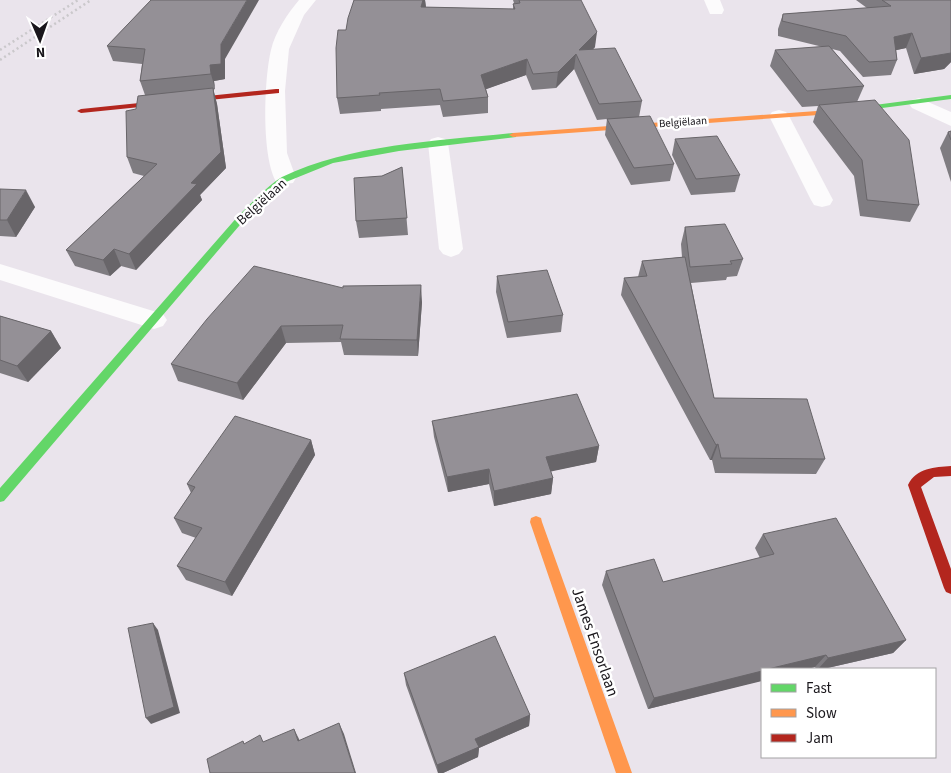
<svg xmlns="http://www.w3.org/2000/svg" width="951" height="773" font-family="'Source Sans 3',sans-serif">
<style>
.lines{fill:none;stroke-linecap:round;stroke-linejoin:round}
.street{fill:#fcfbfc;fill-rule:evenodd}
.fast{fill:#63d668;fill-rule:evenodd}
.slow{fill:#ff974d;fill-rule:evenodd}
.jam{fill:#b3261e;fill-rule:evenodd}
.rail{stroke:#cac8cb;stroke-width:2.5;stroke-dasharray:2 3;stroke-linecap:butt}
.wall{fill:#7f7c81}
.shaded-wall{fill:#686569}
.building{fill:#949096;stroke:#686569}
.labels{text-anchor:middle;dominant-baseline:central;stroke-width:5;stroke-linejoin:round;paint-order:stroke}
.far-street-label{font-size:11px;fill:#19161b;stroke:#fff}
.street-label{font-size:14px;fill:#19161b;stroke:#fff}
.near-street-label{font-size:16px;fill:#19161b;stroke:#fff}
</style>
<rect width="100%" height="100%" fill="#eae4ec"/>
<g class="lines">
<g class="street">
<path d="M 299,0 L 316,0 L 304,15 L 289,49 L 285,91 L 287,153 L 296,178 L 293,183 L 285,184 L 277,183 C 261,158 264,79 271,50 C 275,32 288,13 299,0 Z"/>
<polygon points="704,0 720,0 724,10 722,14 710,14"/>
<polygon points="919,98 951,112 951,126 912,108 909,104 912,100"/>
<polygon points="779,110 786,112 789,116 833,200 830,205 822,207 814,205 811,200 769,116 772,112"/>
<polygon points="438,137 445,139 448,143 463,249 459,254 451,257 443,254 439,249 428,143 431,139"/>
<polygon points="0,264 163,314 167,320 163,326 154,329 0,280"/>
</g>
<g class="fast">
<polygon points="951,95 951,99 844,113 840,111 844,109"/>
<path d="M 513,133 L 516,133 L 516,137 L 399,151 L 333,163 L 286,182 L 245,219 L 4,501 L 0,502 L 0,488 L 239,215 C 250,205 269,184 282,177 C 351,144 438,141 513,133 Z"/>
</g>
<g class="slow">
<polygon points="844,109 848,111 847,113 513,137 509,135 513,133"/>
<polygon points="536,516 541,518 542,522 632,773 616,773 530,522 531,518"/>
</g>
<g class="jam">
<polygon points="276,89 279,89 279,93 81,113 77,111 81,109"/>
<path d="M 951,466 L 951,476 L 934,477 L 921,487 L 951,569 L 951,594 L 946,592 L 944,588 L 908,485 C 916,468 935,467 951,466 Z"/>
</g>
<g class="rail">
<polyline points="0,50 78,0"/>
<polyline points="0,60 91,0"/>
</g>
</g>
<g class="wall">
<polygon points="151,0 225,59 225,79 214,81 215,89 213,90 217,104 226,168 200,195 202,200 136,270 121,266 110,276 75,266 66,250 144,176 133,173 127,157 136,109 145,95 140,81 142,64 113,61 107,46"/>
<polygon points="354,0 425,0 426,7 513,9 513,4 514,3 513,0 519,0 595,47 593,49 642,101 639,117 674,164 670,181 631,185 605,135 607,119 597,120 574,69 556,88 532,90 526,75 486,89 488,97 488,113 443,117 440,105 381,109 381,111 340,114 337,98 346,30"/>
<polygon points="856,0 951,0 951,62 944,69 914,74 906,48 896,50 897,60 891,75 863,77 840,51 832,49 864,86 857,102 919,205 910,222 860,216 854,176 813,122 818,106 802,107 770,66 775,50 823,47 778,36 778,29 783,14 867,8"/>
<polygon points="951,131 951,182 940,148 948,132"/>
<polygon points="675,139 740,175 735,192 691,195 672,155"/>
<polygon points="402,167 408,235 359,238 356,221 382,176"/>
<polygon points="0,189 35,207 16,237 0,236"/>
<polygon points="685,227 743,259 737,276 727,277 726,280 691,283 714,398 825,459 816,474 715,473 712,460 710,460 621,295 624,278 638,277 642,261 682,257 681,244"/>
<polygon points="497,276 563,315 561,332 507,338 496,292"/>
<polygon points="343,288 422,302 418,356 344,355 341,342 286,343 243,400 178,381 171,364"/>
<polygon points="0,316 51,331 61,348 28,382 0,373"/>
<polygon points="432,421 599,446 596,462 550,471 553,478 551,494 494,506 489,484 448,492 434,437"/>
<polygon points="311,440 315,455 232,596 186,580 177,566 196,538 182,533 174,518 191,493 187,484"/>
<polygon points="763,534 906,640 893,653 823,669 816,669 815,667 648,709 602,585 606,571 663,582 760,558 755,548"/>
<polygon points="404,673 530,715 529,726 479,748 478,757 443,773 438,773 406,685"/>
</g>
<g class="shaded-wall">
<polygon points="247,0 259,0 225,59 225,79 214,81 215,89 211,74 210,65 221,44"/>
<polygon points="423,0 425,0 426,8 421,7"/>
<polygon points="597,32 595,47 580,63 579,50"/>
<polygon points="912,33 906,48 888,52 894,37"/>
<polygon points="951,53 951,62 944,69 914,74 921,58"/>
<polygon points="576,54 574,69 556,88 558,72"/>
<polygon points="527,59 526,75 481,91 481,75"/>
<polygon points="213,88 217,104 226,168 200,195 202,200 136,270 129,254 191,183"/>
<polygon points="26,190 35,207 16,237 7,220"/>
<polygon points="114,249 121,266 110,276 103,260"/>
<polygon points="421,285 422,302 418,356 417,340"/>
<polygon points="281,326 286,343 243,400 237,383"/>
<polygon points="51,331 61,348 28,382 17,366"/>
<polygon points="311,440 315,455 232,596 225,582"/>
<polygon points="718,444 712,460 710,460 716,445"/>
<polygon points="599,446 596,462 544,473 546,457"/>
<polygon points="489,469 489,484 448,492 447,477"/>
<polygon points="553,478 551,494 494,506 494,491"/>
<polygon points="153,623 158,630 180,713 151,724 146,718"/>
<polygon points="906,640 893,653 823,669 818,669 828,658"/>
<polygon points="826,655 815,667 807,669 768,669"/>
<polygon points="762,671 762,681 648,709 654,698"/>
<polygon points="530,715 529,726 479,748 478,757 443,773 438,773 437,765 475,739"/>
<polygon points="339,723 344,734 356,773 355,773"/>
<polygon points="294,729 299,739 303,751 298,741"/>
</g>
<g class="building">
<polygon points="151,0 247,0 221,44 221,64 210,65 211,74 140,81 145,49 107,46"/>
<polygon points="354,0 423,0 421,7 515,9 513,4 520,3 519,0 581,0 597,32 579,50 615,48 642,101 599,104 576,54 558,72 533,74 527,59 481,75 488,97 443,101 440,89 379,93 380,95 337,98 336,48 338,30 346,30 348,18"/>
<polygon points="882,0 951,0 951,53 921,58 912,33 894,37 897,60 869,62 846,36 782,21 783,14 891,6"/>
<polygon points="829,46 864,86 807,91 775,50"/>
<polygon points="213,88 221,152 191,183 197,184 129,254 114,249 103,260 66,250 157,164 127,157 126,111 136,109 138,96"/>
<polygon points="875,100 909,140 919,205 867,200 862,160 819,105"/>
<polygon points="650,116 674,164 634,168 607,119"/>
<polygon points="951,131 951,140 948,132"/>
<polygon points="717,136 740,175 696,179 675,139"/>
<polygon points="402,167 407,218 356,221 354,178 382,176"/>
<polygon points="0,189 26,190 7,220 0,220"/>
<polygon points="725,224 743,259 730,261 732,264 690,267 685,227"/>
<polygon points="685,257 714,398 807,399 825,459 721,458 718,444 716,445 624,278 647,276 642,261"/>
<polygon points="254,266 343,288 343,286 421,285 417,340 340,339 343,325 281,326 237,383 171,364 207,319"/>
<polygon points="547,270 563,315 508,322 497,276"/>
<polygon points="0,316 51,331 17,366 0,360"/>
<polygon points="577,394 599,446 546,457 553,478 494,491 489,469 447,477 432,421"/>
<polygon points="235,416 311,440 225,582 177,566 202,528 174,518 195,487 187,484"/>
<polygon points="836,518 906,640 828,658 826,655 768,669 762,669 762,671 654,698 606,571 654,559 663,582 774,554 763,534"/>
<polygon points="153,623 174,707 146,718 128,628"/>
<polygon points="495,636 530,715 475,739 479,747 437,765 404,673"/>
<polygon points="339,723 355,773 210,773 207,759 243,741 244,744 260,735 263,742 294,729 298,741"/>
</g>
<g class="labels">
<g class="far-street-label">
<text transform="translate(683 122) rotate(-4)">Belgiëlaan</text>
</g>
<g class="street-label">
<text transform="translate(262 202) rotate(-42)">Belgiëlaan</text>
</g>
<g class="near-street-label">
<text transform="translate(595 642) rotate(71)">James Ensorlaan</text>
</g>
</g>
<rect x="761" y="668" width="175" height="90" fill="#ffffff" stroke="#a3a2a4"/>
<rect x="771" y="684" width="25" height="8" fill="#63d668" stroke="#a3a2a4"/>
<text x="806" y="693" font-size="15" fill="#19161b">Fast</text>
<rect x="771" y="709" width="25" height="8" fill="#ff974d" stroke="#a3a2a4"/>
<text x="806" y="718" font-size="15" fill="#19161b">Slow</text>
<rect x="771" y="734" width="25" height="8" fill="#b3261e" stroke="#a3a2a4"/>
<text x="806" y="743" font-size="15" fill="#19161b">Jam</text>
<g transform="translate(40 40) rotate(178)" stroke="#ffffff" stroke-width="4" paint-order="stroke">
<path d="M0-4L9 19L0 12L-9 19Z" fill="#19161b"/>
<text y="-8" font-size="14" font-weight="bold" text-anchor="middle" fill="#19161b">N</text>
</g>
</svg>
